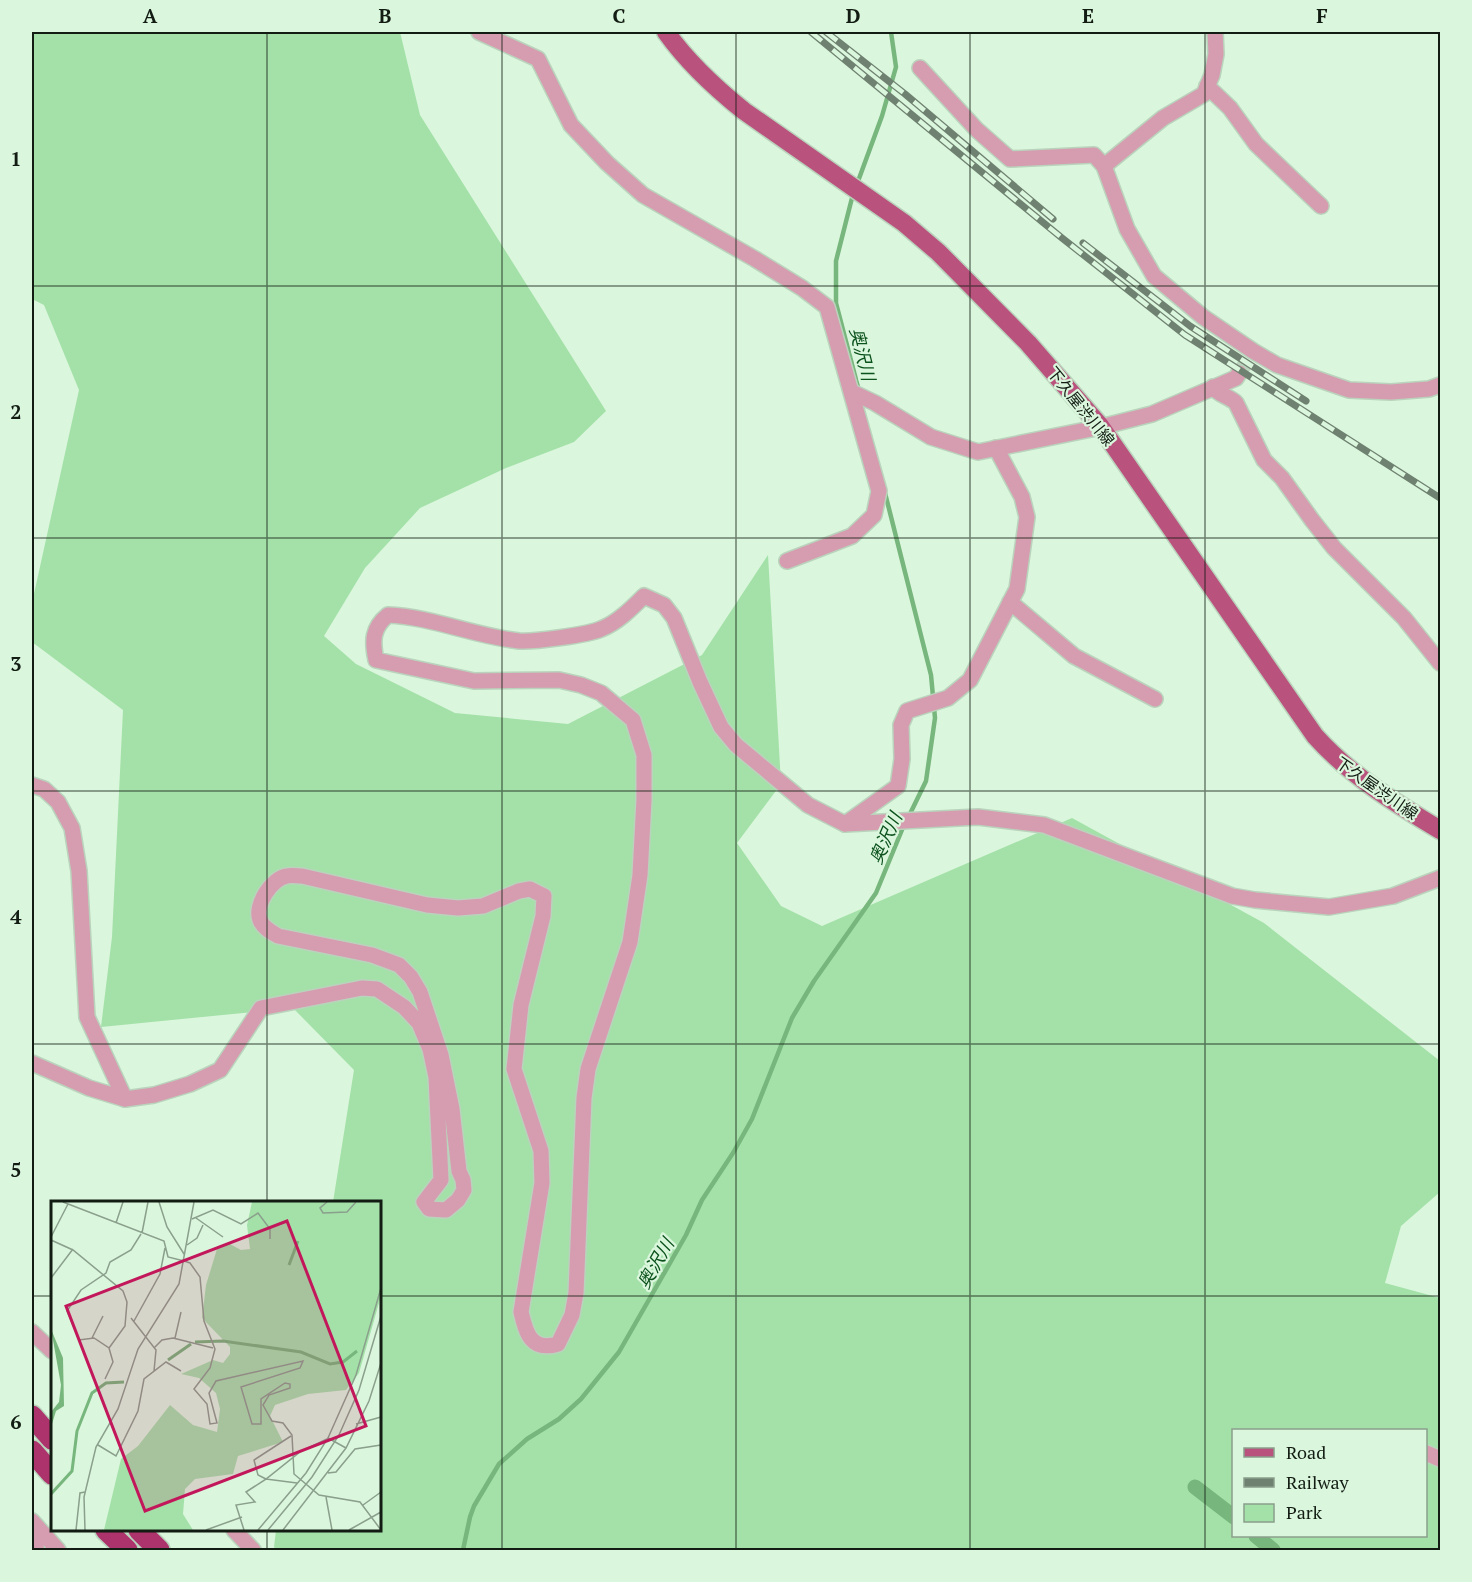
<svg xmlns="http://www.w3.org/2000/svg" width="1472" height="1582" font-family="'PT Serif','Noto Sans JP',serif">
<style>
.green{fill:#a3e1a8;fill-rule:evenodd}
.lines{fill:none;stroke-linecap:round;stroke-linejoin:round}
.stream{stroke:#77b67c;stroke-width:4.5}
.canal{stroke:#77b67c;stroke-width:15}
.minor-tunnel{stroke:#bcd5be;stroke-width:15;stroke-dasharray:15 8;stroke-linecap:butt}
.minor-casing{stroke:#bad3bc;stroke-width:18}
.major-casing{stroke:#bad3bc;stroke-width:21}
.highway-casing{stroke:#bad3bc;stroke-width:24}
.minor{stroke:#d69cb0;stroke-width:15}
.major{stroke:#b9537d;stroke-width:18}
.highway{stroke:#ac336b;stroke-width:21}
.rail-casing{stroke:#6f8170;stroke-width:7}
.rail{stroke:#daf6dc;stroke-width:4.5;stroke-dasharray:14;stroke-linecap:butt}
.grid{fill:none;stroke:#121c13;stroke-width:1.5;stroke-opacity:0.55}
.labels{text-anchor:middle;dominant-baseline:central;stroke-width:4.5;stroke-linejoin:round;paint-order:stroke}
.street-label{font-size:16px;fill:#121c13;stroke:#daf6dc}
.water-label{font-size:18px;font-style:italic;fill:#0b521c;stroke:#daf6dc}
.inset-river{fill:none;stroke:#77b67c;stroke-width:3}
.inset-road{fill:none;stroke:#8a9f8c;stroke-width:1.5}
.view{fill:#c2185b;fill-opacity:0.15;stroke:#c2185b;stroke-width:3}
.inset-edge{fill:none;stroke:#121c13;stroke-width:3}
.neatline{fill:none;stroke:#121c13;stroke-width:2}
.grid-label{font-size:20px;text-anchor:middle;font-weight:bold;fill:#121c13}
</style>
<rect width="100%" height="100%" fill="#daf6dc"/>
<path class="green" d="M 32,32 L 400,32 L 420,115 L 606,411 L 574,442 L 506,468 L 420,508 L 365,568 L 324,636 L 356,664 L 455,713 L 568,724 L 702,655 L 768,555 L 781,784 L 737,843 L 781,906 L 822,926 L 1072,818 L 1264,923 L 1440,1061 L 1440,1192 L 1401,1226 L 1385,1283 L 1440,1298 L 1440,1550 L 276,1550 L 274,1547 L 276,1530 L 380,1530 L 380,1202 L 333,1202 L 354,1070 L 293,1008 L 101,1027 L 112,937 L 123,710 L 32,642 L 32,603 L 79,390 L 44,305 L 32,299 ZM 1234,1430 L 1426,1430 L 1426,1536 L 1234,1536 Z"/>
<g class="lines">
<g class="stream">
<polyline points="857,184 882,116 896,67 891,32"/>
<polyline points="853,194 836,261 836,303 859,391"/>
<polyline points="884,489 931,675 935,718 926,781 908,818"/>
<polyline points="463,1550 470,1517 474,1506 499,1464 527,1439 559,1419 581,1399 619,1352 686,1235 702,1200 733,1153 752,1119 792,1018 814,981 876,893 904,825"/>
</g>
<g class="canal">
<polyline points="1195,1487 1234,1517"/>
<polyline points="1256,1536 1273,1550"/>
</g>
<polyline class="minor-tunnel" points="1239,373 1250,357"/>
<g class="minor-casing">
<g id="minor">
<polyline points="479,32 538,59 571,125 607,163 643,195 755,259 802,288 827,307 879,491 874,515 852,536 787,561"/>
<polyline points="920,68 977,130 1010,159 1094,155 1104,166 1163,118 1204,94 1212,75 1216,54 1215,32"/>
<polyline points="1207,86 1230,108 1256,144 1321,206"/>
<polyline points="1104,166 1127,229 1154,276 1203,317 1253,351 1277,365 1349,390 1391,392 1429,389 1440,385"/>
<path d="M 1213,387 C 1218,395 1229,396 1236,403 L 1264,460 L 1282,478 L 1312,520 L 1334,548 L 1404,618 L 1440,663"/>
<polyline points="852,392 875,403 931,437 978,452 1101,427 1152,414 1236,378 1239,373"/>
<polyline points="1010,602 1074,656 1155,699"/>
<polyline points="32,785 44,789 58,802 72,828 79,871 87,1017 125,1099"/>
<polyline points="845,824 898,786 902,759 901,725 907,711 948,698 970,680 1017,589 1027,517 1022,497 996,448"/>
<path d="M 32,1063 L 89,1088 L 125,1099 L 154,1095 L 190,1084 L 220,1070 L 261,1008 L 362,988 L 377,989 L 404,1007 L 419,1023 L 430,1049 L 436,1077 L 441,1180 L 424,1202 L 429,1209 L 446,1210 L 458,1200 L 464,1190 L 463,1180 L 459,1171 L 452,1109 L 441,1055 L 420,992 L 411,977 L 399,965 L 372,955 L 278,936 C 271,932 263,928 260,920 C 254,905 272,878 287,876 C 292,875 297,876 302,876 L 427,905 L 458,908 L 483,906 L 519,891 L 530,889 L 544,896 L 543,916 L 521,1005 L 514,1069 L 541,1151 L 542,1183 L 521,1312 C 526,1333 531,1352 558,1344 L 572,1315 L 576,1293 L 584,1098 L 588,1069 L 630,942 L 640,875 L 644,800 L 644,755 L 633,720 L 601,693 L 581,685 L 559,680 L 474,681 L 376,660 C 372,641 372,628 388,615 C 433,617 474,636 519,641 C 534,642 587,635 601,629 C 617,623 632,608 644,596 L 664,605 L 674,618 L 700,682 L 721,727 L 736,745 L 808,805 L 845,824 L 978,817 L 1044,825 L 1232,896 L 1255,900 L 1329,907 L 1393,896 L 1440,878"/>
<polyline points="32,1332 52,1351"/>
<polyline points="1426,1453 1440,1459"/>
<polyline points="32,1521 58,1550"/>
<polyline points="234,1530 253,1550"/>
<polyline points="36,1550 37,1527"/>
</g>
</g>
<g class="major-casing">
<path id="major" d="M 666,32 C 688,63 714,87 744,111 L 904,223 L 938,252 L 1028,343 L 1101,427 L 1315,736 C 1351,776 1395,803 1440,830"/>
</g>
<g class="highway-casing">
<g id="highway">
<polyline points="32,1416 52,1439"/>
<polyline points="32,1451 52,1474"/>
<polyline points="106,1530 127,1550"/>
<polyline points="139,1530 159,1550"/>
</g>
</g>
<use href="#minor" class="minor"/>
<use href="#major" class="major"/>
<use href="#highway" class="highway"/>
<g class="rail-casing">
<g id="rail">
<polyline points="811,32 1062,238 1185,335 1440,498"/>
<polyline points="826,32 905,94 1053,219"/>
<polyline points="1083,243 1190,326 1306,401"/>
</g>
</g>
<use href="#rail" class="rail"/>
</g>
<path class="grid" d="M 267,32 L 267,1202M 502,32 L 502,1550M 736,32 L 736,1550M 970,32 L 970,1550M 1205,32 L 1205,1550M 32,286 L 1440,286M 32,538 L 1440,538M 32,791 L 1440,791M 32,1044 L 1440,1044M 32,1296 L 52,1296M 380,1296 L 1440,1296M 267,1530 L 267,1550"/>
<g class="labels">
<g class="street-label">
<text transform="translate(1081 406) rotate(51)">下久屋渋川線</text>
<text transform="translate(1377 788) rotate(35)">下久屋渋川線</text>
</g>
<g class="water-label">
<text transform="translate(863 354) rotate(76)">奥沢川</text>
<text transform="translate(885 838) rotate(-66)">奥沢川</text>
<text transform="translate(655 1263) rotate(-60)">奥沢川</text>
</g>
</g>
<g transform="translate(51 1201)">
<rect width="330" height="330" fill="#daf6dc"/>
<path d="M 201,1 L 330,1 L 330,95 L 308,172 L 295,189 L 257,193 L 224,204 L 219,215 L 232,241 L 187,255 L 182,273 L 144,278 L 134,288 L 132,313 L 142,329 L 53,329 L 70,258 L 87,245 L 119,204 L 142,224 L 166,231 L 169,208 L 165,192 L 148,177 L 130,173 L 162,159 L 172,162 L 179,153 L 179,146 L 151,117 L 155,84 L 166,48 L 177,42 L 190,49 L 199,48 L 196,24 Z" fill="#a3e1a8"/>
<path d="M 0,128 L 12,157 L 13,205 L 5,210 L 0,226 L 0,211 L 8,201 L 10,184 Z" fill="#77b67c"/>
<path class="inset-river" d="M 238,64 L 247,40M 144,141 L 172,140 L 250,151 L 279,163 L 292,161 L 306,150M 117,159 L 140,143M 0,293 L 21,270 L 26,230 L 41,192 L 55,182 L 73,181"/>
<path class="inset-road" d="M 12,1 L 113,40 L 117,56 L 133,60M 108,1 L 116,26 L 133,53M 276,1 L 269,7 L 272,12 L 296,11 L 305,1M 145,17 L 172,36M 141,18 L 162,9 L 190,23 L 207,12 L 219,28 L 219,38M 65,22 L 72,1M 91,32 L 97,1M 0,36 L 17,3M 0,39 L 22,49 L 72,90 L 76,101 L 74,125 L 58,147M 136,44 L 146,37 L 152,24M 133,60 L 139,62 L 149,76 L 153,120 L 164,148 L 159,167 L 143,188 L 156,203 L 159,223 L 166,222 L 158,192 L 165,180 L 252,160 L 249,167 L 190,186 L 201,223 L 210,223 L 210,198 L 234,182 L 239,183 L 239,187 L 218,194 L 212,204 L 221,220 L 232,222 L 241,234 L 243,273 L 268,294 L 309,301 L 330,329M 0,77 L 22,48M 80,117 L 105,149 L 103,170M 83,120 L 109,73 L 114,47M 41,137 L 52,115M 124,137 L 130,111M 103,147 L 111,139 L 122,137 L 162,147M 54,178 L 62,161 L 58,147 L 43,137 L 28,139 L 16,110 L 30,89 L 55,72 L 59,61 L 80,49 L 90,33M 305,223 L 330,216M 240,235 L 203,259 L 207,274 L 215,278 L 249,251 L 276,238M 277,237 L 295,247M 47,244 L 65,255 L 87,210 L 93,178 L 115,161 L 130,170M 277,272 L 285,271 L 304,248 L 330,244M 275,296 L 281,329M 312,304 L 330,291M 25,329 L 29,292 L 34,291M 34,329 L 33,296 L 45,246 L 67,208 L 87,148 L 128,83 L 143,1M 155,329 L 191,316M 193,329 L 185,304 L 204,301 L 195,291 L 215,278 L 246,282M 207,329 L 255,272 L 277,237 L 305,174 L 330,87M 217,329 L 261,276 L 288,234 L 308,189 L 330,115M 232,329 L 295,247 L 318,200 L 330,162M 298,329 L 330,311"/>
<path class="view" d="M 236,20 L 315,225 L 94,310 L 15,105 Z"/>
<rect width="330" height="330" class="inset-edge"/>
</g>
<rect width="1472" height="1582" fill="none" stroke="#daf6dc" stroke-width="66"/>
<rect x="1232" y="1429" width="195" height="108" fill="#daf6dc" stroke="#8a9f8c" stroke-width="1.5"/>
<rect x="1244" y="1448" width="30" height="9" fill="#b9537d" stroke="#8a9f8c" stroke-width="1.5"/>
<text x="1286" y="1459" font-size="18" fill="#121c13">Road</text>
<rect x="1244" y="1478" width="30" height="9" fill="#6f8170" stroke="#8a9f8c" stroke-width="1.5"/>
<text x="1286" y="1489" font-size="18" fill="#121c13">Railway</text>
<rect x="1244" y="1504" width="30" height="18" fill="#a3e1a8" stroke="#8a9f8c" stroke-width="1.5"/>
<text x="1286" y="1519" font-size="18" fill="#121c13">Park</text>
<rect x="33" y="33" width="1406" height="1516" class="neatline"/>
<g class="grid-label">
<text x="150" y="23">A</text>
<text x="385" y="23">B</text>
<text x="619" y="23">C</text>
<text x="853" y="23">D</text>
<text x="1088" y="23">E</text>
<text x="1322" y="23">F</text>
<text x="16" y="166">1</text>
<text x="16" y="419">2</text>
<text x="16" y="671">3</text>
<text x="16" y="924">4</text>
<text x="16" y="1177">5</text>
<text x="16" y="1429">6</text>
</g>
</svg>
